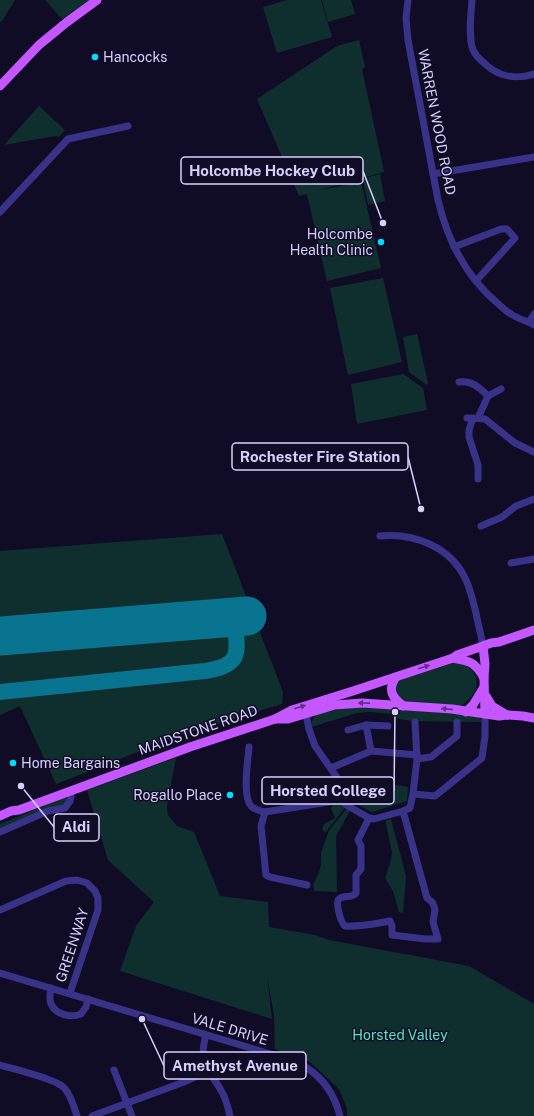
<svg xmlns="http://www.w3.org/2000/svg" width="534" height="1116" font-family="'Public Sans',sans-serif">
<style>
.green{fill:#0f2f2f}
.lines{fill:none;stroke-linecap:round;stroke-linejoin:round}
.taxiway{stroke:#087490;stroke-width:16}
.runway{stroke:#087490;stroke-width:39}
.minor{stroke:#383388;stroke-width:7}
.major{stroke:#c457ff;stroke-width:9}
.oneway{fill:#622e87}
.poi-dot{fill:#00dcfb;stroke:#110c25;stroke-width:1.5}
.labels{text-anchor:middle;dominant-baseline:central;stroke-width:3;stroke-linejoin:round;paint-order:stroke}
.poi-label{font-size:14px;fill:#d7d0ff;stroke:#110c25;text-anchor:start}
.street-label{font-size:14px;fill:#d7d0ff;stroke:#110c25}
.park-label{font-size:14px;fill:#51eac7;stroke:#110c25}
.leader{fill:none;stroke:#d7d0ff;stroke-width:1.5}
.callout-dot{fill:#d7d0ff;stroke:#110c25;stroke-width:1.5}
.callout{fill:#110c25;stroke:#d7d0ff;stroke-width:1.5}
.callout-label{font-size:15px;text-anchor:middle;font-weight:bold;fill:#d7d0ff}
</style>
<rect width="100%" height="100%" fill="#110c25"/>
<g class="green">
<polygon points="0,0 15,0 2,21 0,22"/>
<polygon points="45,0 89,0 62,19"/>
<polygon points="287,0 321,0 332,37 277,53 263,7"/>
<polygon points="322,0 351,0 355,14 328,22"/>
<polygon points="359,40 365,67 362,69 384,172 316,191 361,182 381,268 327,281 307,194 299,196 257,99 337,46"/>
<polygon points="39,106 65,130 59,137 55,136 4,145"/>
<polygon points="380,174 385,201 368,205 363,179"/>
<polygon points="383,278 402,362 348,375 330,288"/>
<polygon points="417,334 428,383 427,385 409,372 403,337"/>
<polygon points="403,374 423,388 427,410 357,424 351,384"/>
<polygon points="222,534 283,692 282,704 178,736 56,784 20,706 0,715 0,551"/>
<path d="M 456,662 C 483,668 483,693 460,706 L 404,701 L 397,697 L 395,687 L 397,681 Z"/>
<polygon points="352,707 452,713 477,716 481,720 481,722 412,721 394,718 393,714 369,712 357,713 311,727 313,718 317,714"/>
<polygon points="176,758 168,799 167,808 168,815 177,826 194,832 220,896 268,902 269,927 315,935 329,940 469,966 534,1004 534,1116 347,1116 347,1109 339,1089 310,1062 275,1049 274,1015 267,976 272,1019 120,971 136,926 154,902 108,860 87,790"/>
<polygon points="383,783 408,787 407,801 372,812 351,801 355,795 373,785 375,787 380,786"/>
<polygon points="64,798 68,798 66,805 0,829 0,824"/>
<polygon points="332,802 341,804 346,806 326,832 322,830 324,824 335,818 331,808 332,807"/>
<polygon points="348,807 351,809 336,836 337,892 314,891 313,885 319,872 321,865 321,853 328,833 331,828"/>
<polygon points="391,819 406,876 403,913 399,912 393,891 385,878 391,860 392,852 386,824 386,820"/>
</g>
<g class="lines">
<path class="taxiway" d="M 0,692 L 205,671 C 245,665 237,650 234,617"/>
<polyline class="runway" points="0,636 247,616"/>
<g class="minor">
<path d="M 408,0 L 406,18 L 408,40 L 438,200 C 447,238 464,274 495,301 C 500,305 505,311 511,314 C 518,319 527,321 534,325"/>
<path d="M 472,0 C 471,14 468,37 473,50 C 475,54 479,59 483,62 C 498,77 514,80 534,74"/>
<polyline points="433,174 534,157"/>
<polyline points="0,212 68,139 128,126"/>
<polyline points="454,247 501,229 507,229 515,238 476,281"/>
<polyline points="529,322 534,314"/>
<path d="M 459,382 C 471,380 479,387 488,396"/>
<polyline points="467,418 485,419 515,443 534,452"/>
<polyline points="473,418 469,430 469,437 478,465 478,479"/>
<polyline points="478,418 488,396 501,389"/>
<polyline points="481,526 502,517 516,506 534,499"/>
<path d="M 380,536 C 415,533 451,547 466,580 C 471,591 473,602 476,613 C 478,624 481,634 483,646"/>
<polyline points="511,563 534,559"/>
<polyline points="306,714 309,729 315,746 338,779 341,800 348,806 369,818"/>
<polyline points="366,725 371,751"/>
<polyline points="348,730 366,725 388,726"/>
<path d="M 249,747 C 248,761 242,795 251,806 C 255,810 260,811 265,812 L 341,800"/>
<polyline points="417,759 431,757 457,736 457,722"/>
<polyline points="331,768 371,751 417,755"/>
<polyline points="413,794 435,796 482,758 485,736 485,714"/>
<path d="M 403,811 L 374,819 L 369,818 L 358,840 L 361,846 L 361,869 L 356,875 L 356,893 C 352,899 344,894 339,899 C 335,903 341,923 345,926 C 360,927 374,924 390,921 L 392,926 L 392,935 L 425,939 L 438,939 L 433,922 L 435,910 L 434,906 L 432,902 L 427,898 L 403,811 L 410,808 L 413,794 L 417,759 L 415,722"/>
<polyline points="265,812 261,826 266,875 270,877 307,885"/>
<polyline points="0,832 48,811 65,808 70,801 71,796 69,792"/>
<polyline points="0,910 66,881 77,880 87,883 95,891 98,898 98,910 70,993"/>
<path d="M 0,973 L 287,1059 C 293,1062 301,1064 307,1068 C 324,1079 335,1097 340,1116"/>
<path d="M 51,988 C 50,993 49,999 51,1004 C 56,1015 71,1018 81,1014 L 86,1007 L 88,999"/>
<path d="M 206,1035 C 204,1042 202,1050 204,1057 C 206,1069 213,1077 219,1087 C 225,1096 228,1106 230,1116"/>
<path d="M 0,1065 C 14,1069 52,1078 62,1086 C 70,1092 74,1107 77,1116"/>
<polyline points="114,1070 132,1116"/>
<polyline points="92,1116 184,1082 208,1071"/>
</g>
<g class="major">
<polyline points="0,86 39,45 67,22 97,0"/>
<polyline points="483,646 485,664 484,678 485,714"/>
<path d="M 453,658 C 470,661 475,662 484,678"/>
<path d="M 396,677 C 387,690 392,697 403,706"/>
<polyline points="486,696 492,706 507,715"/>
<polyline points="466,712 473,705 484,687"/>
<polyline points="275,719 288,719 335,705 362,703 452,709 499,716 507,715 523,716 534,718"/>
<polyline points="0,816 11,811 19,810 190,747 275,719 292,710 353,691 453,658 457,655 483,646 491,643 499,642 534,630"/>
</g>
</g>
<defs><path id="oneway-solid" d="M-6-.8H1V-3.2L6.5 0L1 3.2V.8H-6Z"/></defs>
<g class="oneway">
<use href="#oneway-solid" transform="translate(424 667) rotate(-18)"/>
<use href="#oneway-solid" transform="translate(364 703) rotate(-179)"/>
<use href="#oneway-solid" transform="translate(300 707) rotate(-17)"/>
<use href="#oneway-solid" transform="translate(447 709) rotate(-175)"/>
</g>
<g class="poi-dot">
<circle cx="95" cy="57" r="4"/>
<circle cx="381" cy="242" r="4"/>
<circle cx="13" cy="763" r="4"/>
<circle cx="230" cy="795" r="4"/>
</g>
<g class="labels">
<g class="poi-label">
<text x="103" y="57">Hancocks</text>
<text x="373" y="234" text-anchor="end">Holcombe<tspan x="373" dy="16">Health Clinic</tspan></text>
<text x="21" y="763">Home Bargains</text>
<text x="222" y="795" text-anchor="end">Rogallo Place</text>
</g>
<g class="street-label">
<text transform="translate(437 122) rotate(79)">WARREN WOOD ROAD</text>
<text transform="translate(198 730) rotate(-19)">MAIDSTONE ROAD</text>
<text transform="translate(72 945) rotate(-72)">GREENWAY</text>
<text transform="translate(230 1029) rotate(17)">VALE DRIVE</text>
</g>
<g class="park-label">
<text x="400" y="1035">Horsted Valley</text>
</g>
</g>
<path class="leader" d="M383 223L363 171M421 509L408 457M395 712L394 791M21 786L54 827M142 1019L164 1066"/>
<g class="callout-dot">
<circle cx="383" cy="223" r="4"/>
<circle cx="421" cy="509" r="4"/>
<circle cx="395" cy="712" r="4"/>
<circle cx="21" cy="786" r="4"/>
<circle cx="142" cy="1019" r="4"/>
</g>
<g class="callout">
<rect x="181" y="157" width="182" height="27" rx="4"/>
<rect x="232" y="443" width="176" height="27" rx="4"/>
<rect x="262" y="777" width="132" height="27" rx="4"/>
<rect x="54" y="814" width="45" height="27" rx="4"/>
<rect x="164" y="1052" width="142" height="27" rx="4"/>
</g>
<g class="callout-label">
<text x="272" y="176">Holcombe Hockey Club</text>
<text x="320" y="462">Rochester Fire Station</text>
<text x="328" y="796">Horsted College</text>
<text x="76" y="832">Aldi</text>
<text x="235" y="1071">Amethyst Avenue</text>
</g>
</svg>
